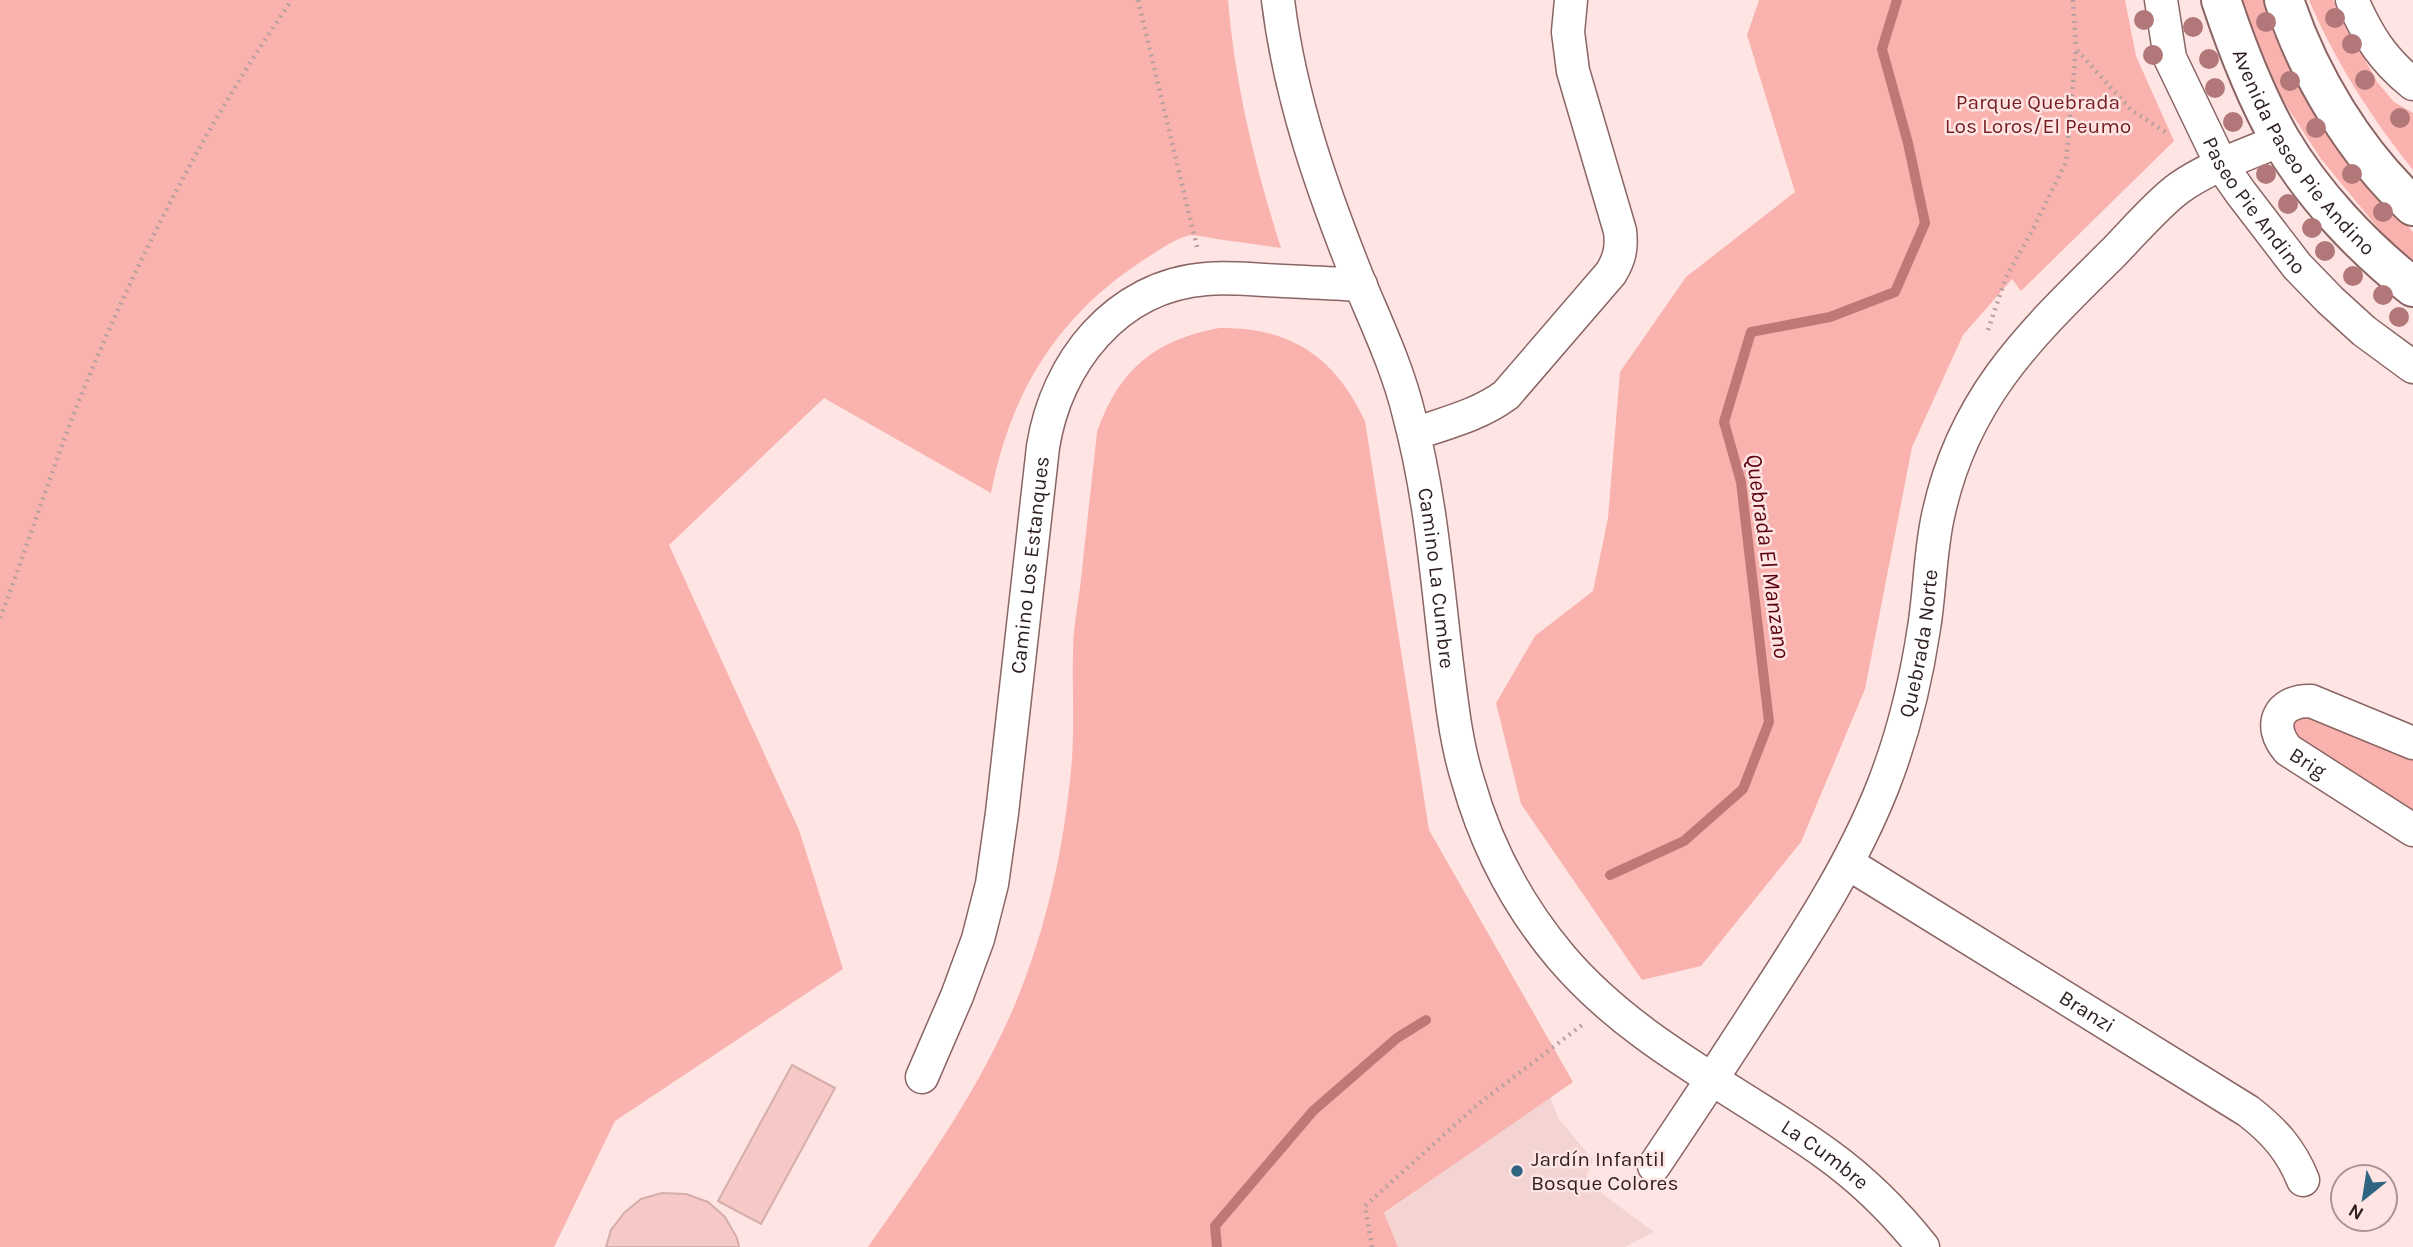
<svg xmlns="http://www.w3.org/2000/svg" width="2413" height="1247" font-family="Karla,sans-serif">
<style>
.built{fill:#f3d4d3}
.green{fill:#f9b2ae}
.lines{fill:none;stroke-linecap:round;stroke-linejoin:round}
.stream{stroke:#bf7875;stroke-width:10}
.building{fill:#f7c9c6;stroke:#d5adab;stroke-width:2}
.minor-casing{stroke:#8a6563;stroke-width:35}
.tertiary-casing{stroke:#8a6563;stroke-width:42}
.path{stroke:#b7a1a0;stroke-width:4.5;stroke-dasharray:2 5;stroke-linecap:butt}
.minor{stroke:#fff;stroke-width:32}
.tertiary{stroke:#fff;stroke-width:38}
.tree{fill:#b27879}
.poi-dot{fill:#2f6580;stroke:#fee5e3;stroke-width:2.5}
.labels{text-anchor:middle;dominant-baseline:central;stroke-width:5;stroke-linejoin:round;paint-order:stroke}
.park-label{font-size:21px;fill:#741e22;stroke:#fee5e3}
.street-label{font-size:21px;fill:#2e1f1f;stroke:#fee5e3}
.poi-label{font-size:21px;fill:#2e1f1f;stroke:#fee5e3;text-anchor:start}
.water-label{font-size:23px;font-style:italic;fill:#5e0410;stroke:#fee5e3}
</style>
<rect width="100%" height="100%" fill="#fee5e3"/>
<polygon class="built" points="1550,1096 1558,1118 1593,1160 1585,1181 1654,1232 1625,1247 1398,1247 1384,1214"/>
<g class="green">
<path d="M 0,0 L 1228,0 C 1235,86 1255,166 1281,248 C 1260,245 1238,242 1217,239 C 1209,238 1199,235 1191,235 C 1177,237 1151,255 1139,263 C 1055,319 1010,395 991,493 L 824,398 L 669,545 L 799,830 L 843,969 L 615,1121 L 554,1247 L 0,1247 Z"/>
<polygon points="1759,0 2125,0 2136,56 2174,141 2021,291 2012,279 1963,335 1912,447 1865,689 1801,842 1701,966 1642,980 1521,804 1496,703 1535,636 1593,591 1608,518 1620,372 1686,277 1795,192 1747,35"/>
<polygon points="2238,0 2270,0 2373,187 2413,232 2413,260 2392,245 2321,159 2266,74"/>
<path d="M 2309,0 L 2333,0 L 2377,82 L 2394,102 L 2413,113 L 2413,170 C 2371,117 2336,63 2309,0 Z"/>
<path d="M 1219,328 C 1291,327 1335,357 1365,421 L 1429,830 L 1573,1082 L 1384,1213 L 1398,1247 L 868,1247 C 924,1167 981,1088 1018,997 C 1047,925 1064,847 1071,770 C 1075,731 1072,692 1073,653 C 1073,629 1078,604 1081,580 C 1086,530 1092,481 1097,432 C 1119,369 1155,340 1219,328 Z"/>
<polygon points="2307,713 2413,756 2413,813 2296,738 2292,726 2296,716"/>
</g>
<g class="lines">
<g class="stream">
<polyline points="1610,875 1684,841 1743,789 1769,722 1741,482 1724,422 1751,332 1830,317 1895,292 1925,223 1908,143 1882,49 1897,0"/>
<polyline points="1217,1247 1215,1226 1313,1111 1397,1038 1426,1020"/>
</g>
</g>
<g class="building">
<polygon points="792,1065 835,1088 761,1224 718,1201"/>
<polygon points="662,1193 686,1194 708,1202 725,1217 737,1238 739,1247 606,1247 611,1230 624,1213 641,1199"/>
</g>
<g class="lines">
<g class="minor-casing">
<g id="minor">
<path id="s1" d="M 1278,0 C 1290,99 1323,192 1360,284 C 1378,327 1398,369 1409,415 C 1431,497 1437,581 1447,664 C 1452,704 1456,743 1468,781 C 1486,845 1518,906 1561,957 C 1635,1044 1737,1089 1828,1155 C 1864,1181 1895,1212 1923,1247"/>
<path id="s2" d="M 2161,0 L 2170,58 L 2222,166 L 2241,193 L 2297,266 L 2330,300 L 2364,331 L 2413,367"/>
<path d="M 2352,0 C 2368,36 2382,59 2413,84"/>
<path d="M 1414,434 C 1446,423 1479,415 1506,395 L 1611,273 C 1620,258 1622,247 1620,231 L 1573,71 L 1568,32 L 1571,0"/>
<path id="s3" d="M 2413,743 L 2311,701 C 2278,700 2267,726 2288,750 L 2413,830"/>
<path id="s4" d="M 1849,864 L 2248,1111 C 2274,1131 2291,1150 2303,1180"/>
<path id="s5" d="M 922,1077 L 957,996 L 978,939 L 992,884 L 1002,813 L 1043,447 C 1056,363 1116,286 1206,279 C 1225,277 1245,279 1265,280 C 1297,282 1329,283 1361,285"/>
<path id="s6" d="M 1654,1166 C 1691,1111 1728,1055 1764,999 C 1809,930 1853,862 1883,786 C 1903,735 1916,681 1924,628 C 1930,591 1930,552 1938,516 C 1963,398 2030,335 2112,254 C 2131,235 2157,204 2179,188 C 2208,167 2248,154 2281,140"/>
</g>
</g>
<g class="tertiary-casing">
<g id="tertiary">
<path id="s7" d="M 2221,0 C 2237,48 2255,95 2280,139 C 2313,195 2362,247 2413,287"/>
<path d="M 2284,0 C 2309,76 2355,152 2413,206"/>
</g>
</g>
<g class="path">
<polyline points="1138,0 1197,247"/>
<polyline points="2073,0 2076,49"/>
<polyline points="1988,330 2006,277 2032,231 2066,162 2076,49 2131,110 2167,133"/>
<path d="M 0,618 C 28,545 51,471 80,398 C 137,259 206,123 292,0"/>
<polyline points="1372,1247 1365,1206 1477,1105 1582,1025"/>
</g>
<use href="#minor" class="minor"/>
<use href="#tertiary" class="tertiary"/>
</g>
<g class="tree">
<circle cx="2335" cy="18" r="10"/>
<circle cx="2144" cy="20" r="10"/>
<circle cx="2266" cy="22" r="10"/>
<circle cx="2193" cy="27" r="10"/>
<circle cx="2352" cy="44" r="10"/>
<circle cx="2153" cy="55" r="10"/>
<circle cx="2209" cy="59" r="10"/>
<circle cx="2365" cy="80" r="10"/>
<circle cx="2290" cy="81" r="10"/>
<circle cx="2215" cy="88" r="10"/>
<circle cx="2400" cy="118" r="10"/>
<circle cx="2233" cy="122" r="10"/>
<circle cx="2316" cy="128" r="10"/>
<circle cx="2266" cy="174" r="10"/>
<circle cx="2352" cy="174" r="10"/>
<circle cx="2288" cy="204" r="10"/>
<circle cx="2383" cy="212" r="10"/>
<circle cx="2312" cy="228" r="10"/>
<circle cx="2325" cy="251" r="10"/>
<circle cx="2353" cy="276" r="10"/>
<circle cx="2383" cy="295" r="10"/>
<circle cx="2399" cy="317" r="10"/>
</g>
<circle class="poi-dot" cx="1517" cy="1171" r="7"/>
<g class="labels">
<g class="park-label">
<text x="2038" y="102">Parque Quebrada<tspan x="2038" dy="24">Los Loros/El Peumo</tspan></text>
</g>
<g class="street-label">
<text stroke="none"><textPath href="#s7" startOffset="175">Avenida Paseo Pie Andino</textPath></text>
<text stroke="none"><textPath href="#s2" startOffset="229">Paseo Pie Andino</textPath></text>
<text stroke="none"><textPath href="#s5" startOffset="527">Camino Los Estanques</textPath></text>
<text stroke="none"><textPath href="#s1" startOffset="602">Camino La Cumbre</textPath></text>
<text stroke="none"><textPath href="#s6" startOffset="592">Quebrada Norte</textPath></text>
<text stroke="none"><textPath href="#s3" startOffset="208">Brig</textPath></text>
<text stroke="none"><textPath href="#s4" startOffset="280">Branzi</textPath></text>
<text stroke="none"><textPath href="#s1" startOffset="1339">La Cumbre</textPath></text>
</g>
<g class="poi-label">
<text x="1531" y="1159">Jardín Infantil<tspan x="1531" dy="24">Bosque Colores</tspan></text>
</g>
<g class="water-label">
<text transform="translate(1768 556) rotate(82)">Quebrada El Manzano</text>
</g>
</g>
<g transform="translate(2364 1198) rotate(210)"><circle r="33" fill="#fee5e3" stroke="#ab9695" stroke-width="2"/>
<path d="M0-5L12 26L0 18L-12 26Z" fill="#2f6580"/>
<text y="-10" font-size="19" font-weight="bold" text-anchor="middle" fill="#2e1f1f">N</text>
</g>
</svg>
